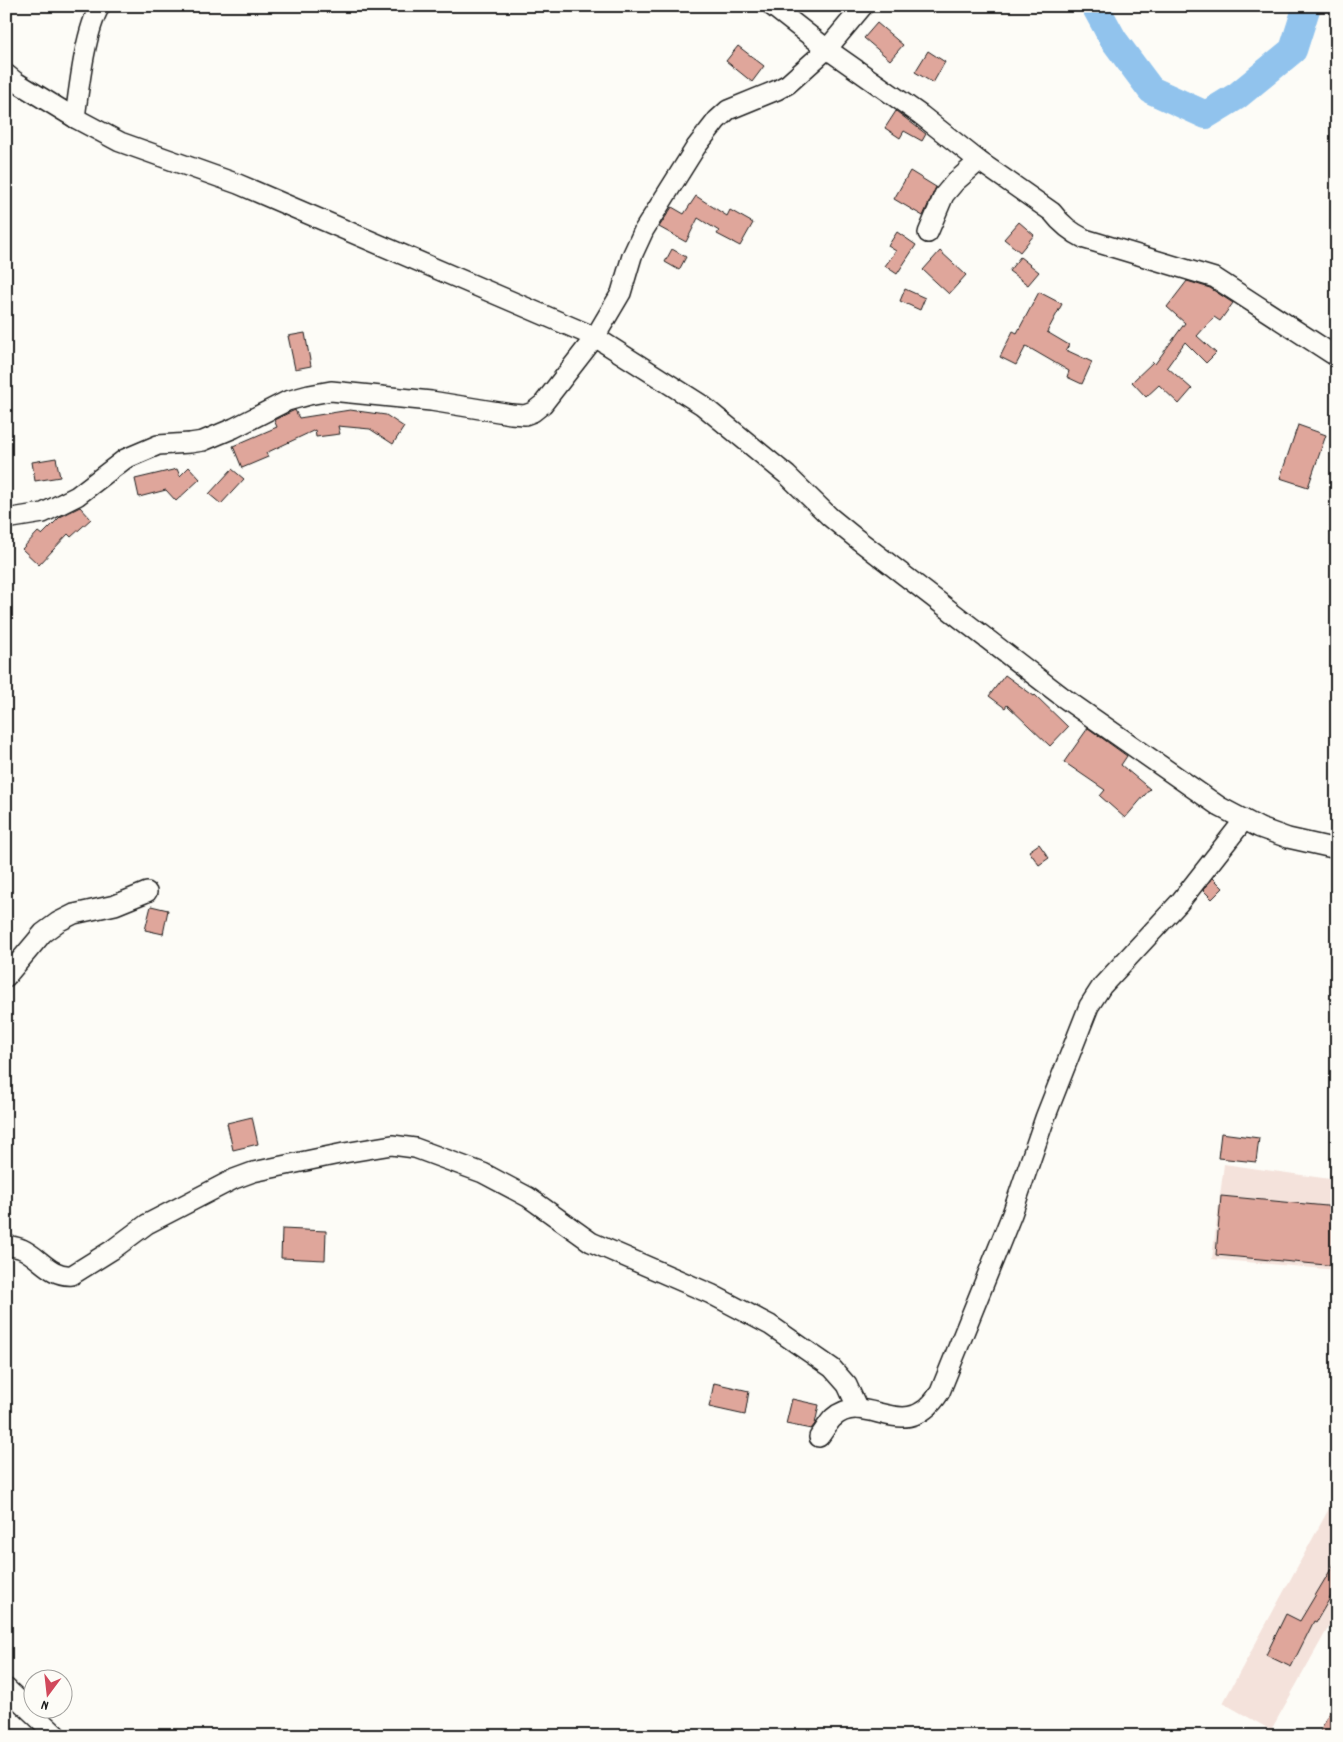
<svg xmlns="http://www.w3.org/2000/svg" width="1343" height="1742" font-family="Dekko,sans-serif">
<style>
.built{fill:#f4e2db}
.lines{fill:none;stroke-linecap:round;stroke-linejoin:round}
.river{stroke:#91c3ed;stroke-width:28}
.building{fill:#dfa69b;stroke:#1c1c1c}
.minor-casing{stroke:#1c1c1c;stroke-width:22}
.minor{stroke:#fdfcf7;stroke-width:19}
</style>
<rect width="100%" height="100%" fill="#fdfcf7"/>
<filter id="ink" filterUnits="userSpaceOnUse"><feTurbulence type="fractalNoise" baseFrequency=".02" numOctaves="2"/><feDisplacementMap in="SourceGraphic" scale="10" xChannelSelector="R" yChannelSelector="G"/><feConvolveMatrix kernelMatrix="1 2 1 2 8 2 1 2 1" color-interpolation-filters="sRGB"/></filter>
<g filter="url(#ink)">
<g class="built">
<polygon points="1224,1164 1337,1180 1337,1270 1212,1259"/>
<polygon points="1337,1494 1337,1612 1271,1730 1223,1703"/>
</g>
<g class="lines">
<polyline class="river" points="1095,6 1113,39 1151,90 1206,115 1237,96 1293,50 1307,6"/>
</g>
<g class="building">
<polygon points="877,23 903,45 890,60 864,38"/>
<polygon points="738,46 764,66 752,82 726,61"/>
<polygon points="928,51 945,62 933,83 915,72"/>
<polygon points="896,111 926,134 922,141 904,131 900,138 885,128"/>
<polygon points="910,171 936,187 923,216 894,199"/>
<polygon points="696,196 727,216 730,210 753,223 740,246 717,234 719,231 698,218 686,242 659,227 672,207 684,214"/>
<polygon points="1019,222 1034,235 1020,252 1004,239"/>
<polygon points="897,232 916,245 897,274 885,266 896,251 888,246"/>
<polygon points="672,249 686,257 679,270 665,262"/>
<polygon points="940,251 966,275 949,294 923,270"/>
<polygon points="1020,257 1039,272 1028,285 1009,271"/>
<polygon points="1187,281 1210,288 1233,303 1220,321 1214,317 1197,336 1216,353 1206,363 1185,342 1167,367 1192,389 1179,404 1159,385 1146,397 1132,382 1153,362 1155,364 1185,323 1167,307"/>
<polygon points="905,289 925,298 920,310 900,301"/>
<polygon points="1039,292 1062,304 1047,332 1069,345 1066,350 1092,362 1082,384 1067,377 1069,371 1026,346 1016,365 1000,357 1013,331 1017,333"/>
<polygon points="305,333 311,366 295,369 288,336"/>
<polygon points="295,410 299,418 350,410 386,415 404,427 393,444 370,429 338,426 340,434 316,437 315,430 266,453 268,457 242,468 233,446 277,427 274,420"/>
<polygon points="1298,425 1326,435 1308,487 1280,478"/>
<polygon points="56,458 60,477 35,481 32,462"/>
<polygon points="189,467 200,479 176,501 166,490 139,497 135,479 177,469 180,476"/>
<polygon points="232,469 244,479 221,504 209,494"/>
<polygon points="80,507 91,519 71,537 68,534 39,565 22,549 38,532 42,535 60,517"/>
<polygon points="1005,675 1034,696 1035,695 1068,727 1050,746 1007,705 1005,708 989,696"/>
<polygon points="1088,728 1127,756 1121,765 1150,789 1125,818 1100,796 1105,790 1064,762"/>
<polygon points="1039,844 1049,858 1039,865 1029,851"/>
<polygon points="1213,878 1223,888 1212,899 1203,890"/>
<polygon points="151,906 168,910 163,934 145,930"/>
<polygon points="252,1117 258,1144 233,1150 227,1123"/>
<polygon points="1221,1133 1259,1138 1256,1162 1218,1158"/>
<polygon points="1221,1196 1337,1207 1337,1266 1216,1255"/>
<polygon points="282,1229 326,1231 325,1260 281,1258"/>
<polygon points="714,1383 749,1391 745,1415 709,1407"/>
<polygon points="792,1399 819,1405 815,1424 811,1429 786,1424"/>
<polygon points="1337,1559 1337,1586 1316,1622 1314,1621 1291,1667 1266,1655 1286,1614 1300,1621"/>
<polygon points="1337,1695 1337,1736 1318,1736"/>
</g>
<g class="lines">
<g class="minor-casing">
<g id="minor">
<path d="M 772,6 L 827,49 L 921,115 L 979,161 L 1052,212 C 1062,225 1071,232 1085,239 L 1215,278 L 1337,357"/>
<polyline points="6,74 16,82 75,118 120,142 238,184 595,337 702,405 787,475 830,517 857,539 1064,698 1220,807 1260,828 1288,838 1337,849"/>
<path d="M 75,118 C 79,88 85,31 100,6"/>
<polyline points="928,233 944,195 955,182 979,161"/>
<polyline points="6,519 43,513 77,496 125,459 158,445 190,443 203,441 234,428 287,401 309,395 331,391 431,401 511,414 525,415 533,412 543,404 595,337 621,293 632,256 644,230 696,147 717,120 728,110 777,90 788,84 827,49 863,6"/>
<polyline points="6,977 43,933 58,922 74,914 115,905 147,892"/>
<path d="M 6,1245 C 11,1246 18,1247 22,1249 C 40,1257 50,1277 72,1275 L 112,1250 L 147,1224 L 234,1179 L 253,1172 L 344,1153 L 392,1145 L 415,1148 L 483,1173 L 528,1197 L 591,1242 L 711,1294 L 770,1325 L 832,1368 L 847,1385 L 858,1409"/>
<path d="M 819,1437 C 824,1431 828,1423 833,1418 C 866,1388 905,1448 940,1392 L 1012,1214 L 1045,1118 L 1089,1006 L 1102,986 L 1179,903 L 1244,820"/>
<polyline points="6,1688 57,1736"/>
</g>
</g>
<use href="#minor" class="minor"/>
</g>
</g>
<rect width="1343" height="1742" fill="none" stroke="#fdfcf7" stroke-width="25"/>
<rect x="12" y="12" width="1318" height="1717" fill="none" stroke="#1c1c1c" stroke-width="2" filter="url(#ink)"/>
<g transform="translate(48 1694) rotate(195)"><circle r="24" fill="#fdfcf7" stroke="#a3a29f"/>
<path d="M0-4L9 19L0 12L-9 19Z" fill="#d1495b"/>
<text y="-8" font-size="14" font-weight="bold" text-anchor="middle" fill="#1c1c1c">N</text>
</g>
</svg>
